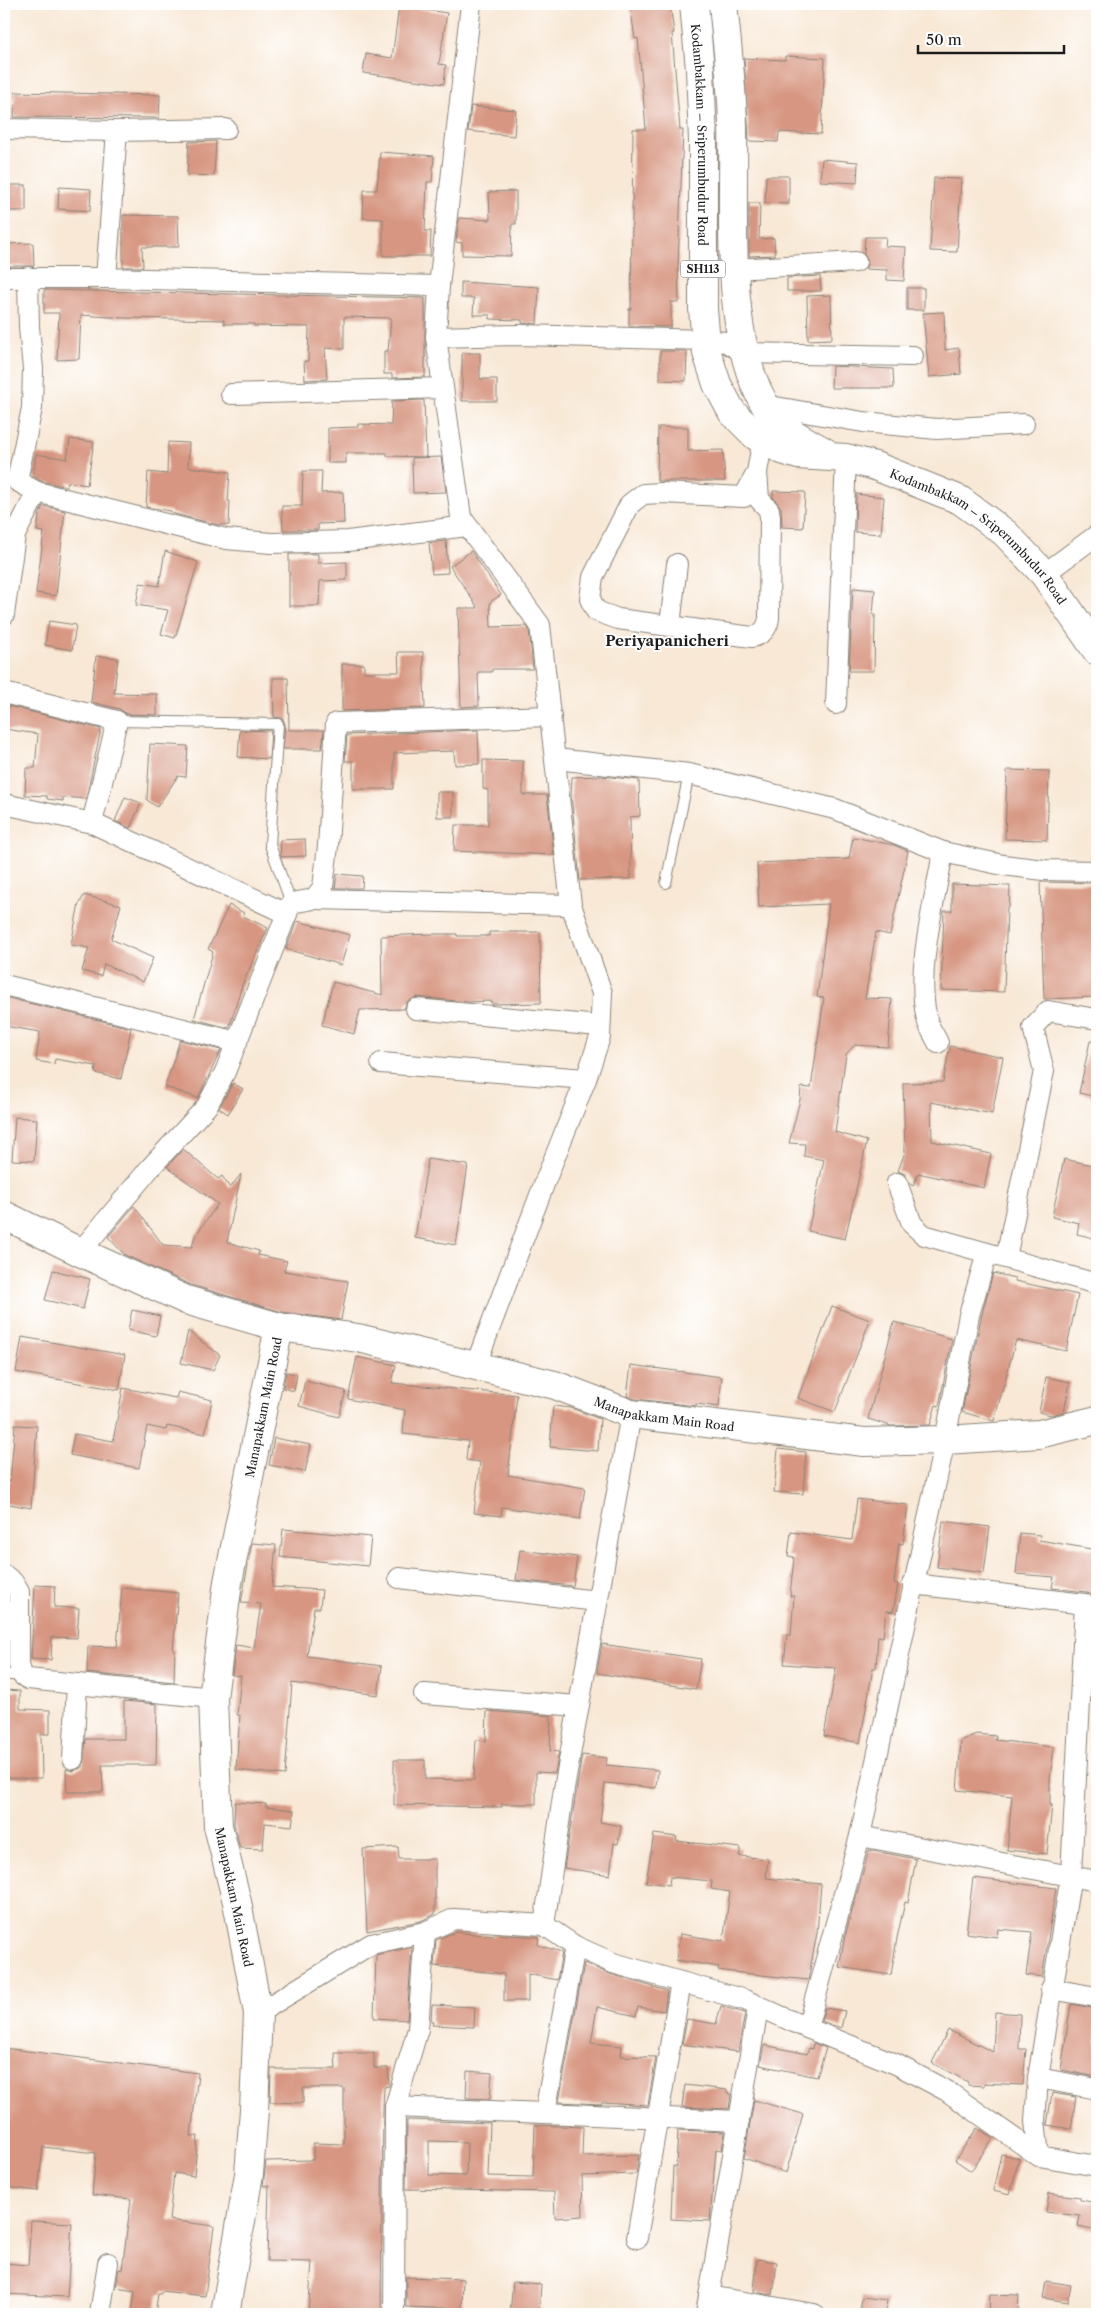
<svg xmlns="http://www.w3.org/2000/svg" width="1101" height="2318" font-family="'Libre Caslon Text',serif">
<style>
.building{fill:#d79681;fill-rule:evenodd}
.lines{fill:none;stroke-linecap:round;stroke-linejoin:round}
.lane-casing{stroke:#8a8278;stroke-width:12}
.street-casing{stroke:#8a8278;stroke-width:22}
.secondary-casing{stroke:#8a8278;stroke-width:30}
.primary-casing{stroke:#8a8278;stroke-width:30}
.lane{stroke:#fff;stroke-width:10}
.street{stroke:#fff;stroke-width:20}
.secondary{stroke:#fff;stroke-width:28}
.primary{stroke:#fff;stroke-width:28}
.labels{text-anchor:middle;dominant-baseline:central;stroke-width:4;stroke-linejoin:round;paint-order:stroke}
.shield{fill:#fff;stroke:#606060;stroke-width:1}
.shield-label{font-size:11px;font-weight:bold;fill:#1c1c1c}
.street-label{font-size:12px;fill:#1c1c1c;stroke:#fff}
.quarter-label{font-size:15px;font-weight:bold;fill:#1c1c1c;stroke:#fff}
</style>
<rect width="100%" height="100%" fill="#fff"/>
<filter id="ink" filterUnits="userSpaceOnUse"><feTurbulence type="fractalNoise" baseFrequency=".02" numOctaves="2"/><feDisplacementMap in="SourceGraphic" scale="10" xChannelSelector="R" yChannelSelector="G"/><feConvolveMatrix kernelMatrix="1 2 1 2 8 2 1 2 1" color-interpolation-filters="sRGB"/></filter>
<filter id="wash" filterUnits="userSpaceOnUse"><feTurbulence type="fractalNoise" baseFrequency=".0096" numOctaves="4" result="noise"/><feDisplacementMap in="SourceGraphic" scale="20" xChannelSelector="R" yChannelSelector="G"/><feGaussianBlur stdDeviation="1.12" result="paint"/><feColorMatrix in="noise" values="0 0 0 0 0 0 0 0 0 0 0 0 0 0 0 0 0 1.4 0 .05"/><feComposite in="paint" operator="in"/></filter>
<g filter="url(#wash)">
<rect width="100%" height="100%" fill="#f8e8d5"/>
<g id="blocks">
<g class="building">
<polygon points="630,4 670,4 674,33 672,33 680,130 683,130 678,266 679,302 671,302 671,327 629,326 629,309 631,309 633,129 646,129 638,38 635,39"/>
<polygon points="399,6 447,13 439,64 446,65 444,84 363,73 366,54 392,58"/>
<polygon points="785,56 825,58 821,134 779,132 778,142 749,141 744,58 785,60"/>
<polygon points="15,92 160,95 159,118 14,117"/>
<polygon points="471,106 516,110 514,136 468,131"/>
<polygon points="216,141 214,176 187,175 189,142"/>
<polygon points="380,152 434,156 432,182 427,182 425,231 431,231 430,256 383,256 383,219 363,218 364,190 377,190"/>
<polygon points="822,159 858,162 857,183 820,181"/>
<polygon points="766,176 789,176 789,204 765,203"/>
<polygon points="934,178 961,179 957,252 930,251"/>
<rect x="4" y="185" width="22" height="26"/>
<polygon points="59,187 91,189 90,211 58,209"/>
<polygon points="516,191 516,224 512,224 511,256 462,255 462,243 456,242 459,218 490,220 489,192"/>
<polygon points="749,203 760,203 759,239 774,238 775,255 749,256"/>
<polygon points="123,215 178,216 179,247 142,247 143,267 123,267"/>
<polygon points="865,237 886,237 885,246 906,247 904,281 887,280 887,270 865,269 868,262 864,254"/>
<polygon points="33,243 34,266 4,266 4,244"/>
<polygon points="820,276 821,291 787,291 787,278"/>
<polygon points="461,282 539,287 537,324 522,323 522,320 490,319 490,315 473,315 474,298 461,298"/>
<rect x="907" y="288" width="17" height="22"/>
<polygon points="44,290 425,298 425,377 392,378 392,374 384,374 384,351 388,351 391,318 344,317 344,349 325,348 327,379 305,380 304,361 308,361 309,327 254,326 254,324 224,324 224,320 125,318 81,315 79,359 57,360 59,313 44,313"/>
<polygon points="831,295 832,339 808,340 807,296"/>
<polygon points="944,312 945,350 959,348 961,374 929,377 923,313"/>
<polygon points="660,351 687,351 686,381 660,380"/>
<polygon points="462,353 480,353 480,379 497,379 497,401 462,401"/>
<polygon points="832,366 893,369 894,388 831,388"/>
<polygon points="424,400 426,457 387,456 387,453 346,453 346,463 328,463 328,428 358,427 358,424 391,425 392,401"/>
<polygon points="658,427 688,427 688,451 723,450 725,481 657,481"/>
<polygon points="70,439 94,442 87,485 68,482 67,487 41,481 33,476 36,454 67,459"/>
<polygon points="168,442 189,443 188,467 230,472 228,501 230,501 229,525 218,525 171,513 171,511 146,507 148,472 167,474"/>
<polygon points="441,457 446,492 413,493 412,458"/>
<polygon points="303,471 322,471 321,493 343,492 344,523 318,524 318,530 283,530 282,506 302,506"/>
<polygon points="773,491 805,492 803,528 782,527 781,508 773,497"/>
<polygon points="856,494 884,497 881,534 855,532"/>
<polygon points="43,506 65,511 56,596 36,593 44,532 37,531 39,515"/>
<polygon points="446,541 448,573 432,574 429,543"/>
<polygon points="165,551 198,562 175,638 161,634 168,610 136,605 140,583 159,586"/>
<polygon points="471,551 501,595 490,602 491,627 526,626 529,629 533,669 492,669 492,672 478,672 479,706 461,707 458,608 478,608 450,566"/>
<polygon points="289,554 318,554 318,563 347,562 347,580 320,581 319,606 289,606"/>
<polygon points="853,588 875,590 873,615 875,615 874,671 849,671"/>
<polygon points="49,621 76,625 72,650 45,645"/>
<polygon points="398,652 423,652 425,708 342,711 342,664 364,664 364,672 399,672"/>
<polygon points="96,656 118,658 114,693 157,694 157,715 126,714 120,709 91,702"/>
<polygon points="273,678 288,678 289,730 324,730 322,749 283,749 285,724 282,718 274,717"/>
<polygon points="4,705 101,729 86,799 63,797 63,801 47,799 47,796 25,795 26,768 35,768 38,734 4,729"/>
<polygon points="240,730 271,731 269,759 238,757"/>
<polygon points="478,730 479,764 455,765 454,751 394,753 394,789 353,789 353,761 345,761 347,735"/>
<polygon points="150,744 188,746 186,777 178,776 157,807 147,800"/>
<polygon points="483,760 523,761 523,795 547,795 554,855 454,851 455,825 488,825 488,790 483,789"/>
<polygon points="1007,770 1049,771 1047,840 1005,839"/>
<polygon points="601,776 639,780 640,816 630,817 631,879 580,880 571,795 572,777"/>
<rect x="437" y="792" width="16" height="25"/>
<polygon points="125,797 141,803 130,828 115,821"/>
<polygon points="853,837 894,845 908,851 890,935 876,932 865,998 892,999 888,1047 855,1045 846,1054 835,1132 867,1141 845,1239 808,1231 824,1160 804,1156 805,1144 789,1143 800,1100 801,1087 811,1088 824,998 817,997 829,904 759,907 757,863 849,859"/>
<polygon points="305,839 306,856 281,857 280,840"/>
<polygon points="337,874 363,876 362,888 335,888"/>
<polygon points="1040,882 1097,883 1097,997 1044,999"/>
<polygon points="952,884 1010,886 1009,907 1007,907 1004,992 941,990 944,911 952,911"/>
<polygon points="84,895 121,905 111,939 153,958 143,982 104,964 101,976 82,971 89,948 71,945 79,903 80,903"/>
<polygon points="229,905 244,913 243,916 268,928 242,985 229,1028 194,1019 213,952 208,949"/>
<polygon points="297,921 350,935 341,965 286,949"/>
<polygon points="489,932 540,932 541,1003 492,1004 491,1001 467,1002 417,997 407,1002 404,1009 360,1010 354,1034 322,1025 333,982 382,995 381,936 430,934 457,934 457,936 489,936"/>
<polygon points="4,997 131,1028 121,1079 95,1073 96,1066 55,1059 54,1064 36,1061 40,1032 4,1026"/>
<polygon points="180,1040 221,1050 198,1098 165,1087"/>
<polygon points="1090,1041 1097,1042 1097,1097 1079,1093"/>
<polygon points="950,1046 1003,1057 992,1114 931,1102 932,1141 991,1154 984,1188 918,1173 913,1186 910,1184 905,1174 898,1171 905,1152 903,1083 943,1082"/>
<polygon points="233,1083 243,1089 228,1114 219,1108"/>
<polygon points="15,1117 37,1119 34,1161 12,1160"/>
<polygon points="183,1149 218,1179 222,1176 230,1188 241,1174 227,1242 259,1251 258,1255 287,1261 284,1271 348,1281 341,1320 282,1312 191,1285 125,1255 108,1237 134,1206 163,1245 192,1247 195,1236 218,1204 167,1167"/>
<polygon points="428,1159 468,1165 456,1245 415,1238"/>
<polygon points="1064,1159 1097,1166 1097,1224 1094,1238 1077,1234 1079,1223 1052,1217"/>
<polygon points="53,1270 90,1279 83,1309 45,1300"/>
<polygon points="993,1273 1015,1278 1015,1281 1078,1295 1066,1351 1016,1340 994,1421 962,1412 981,1318"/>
<polygon points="832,1306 870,1320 835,1412 798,1398"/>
<polygon points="132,1310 160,1316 156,1336 128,1330"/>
<polygon points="894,1322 952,1339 939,1406 936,1405 930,1425 891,1426 868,1419"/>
<polygon points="188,1331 220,1355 213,1370 181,1363"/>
<polygon points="22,1337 125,1355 119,1390 16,1372"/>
<polygon points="357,1357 396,1365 392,1383 517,1395 508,1475 585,1488 580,1519 502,1507 501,1516 474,1513 480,1462 466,1460 468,1441 403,1434 405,1410 348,1399"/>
<polygon points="631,1365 722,1377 719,1407 696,1404 696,1406 635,1399 627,1396"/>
<polygon points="286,1372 297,1374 294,1391 283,1388"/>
<polygon points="1046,1377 1070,1382 1064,1412 1051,1415 1039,1412"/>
<polygon points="305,1381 346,1391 339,1417 299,1406"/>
<polygon points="123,1388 176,1398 178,1392 212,1400 205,1434 167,1426 166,1430 147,1426 139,1468 70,1455 74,1434 113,1441"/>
<polygon points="553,1406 571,1408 600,1419 598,1451 550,1447"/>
<polygon points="15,1425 37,1426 31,1508 4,1503 7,1481 10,1482"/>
<polygon points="274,1438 311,1445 305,1472 269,1465"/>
<polygon points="778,1449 806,1452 803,1494 774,1492"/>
<polygon points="857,1499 908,1505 903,1544 899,1543 894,1583 898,1584 893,1612 886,1611 883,1637 878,1636 876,1668 873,1668 860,1743 824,1736 836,1668 784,1664 787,1635 791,1635 794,1596 790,1596 794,1557 788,1556 791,1532 852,1540"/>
<polygon points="943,1521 990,1527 984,1573 937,1567"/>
<polygon points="283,1529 371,1537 368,1566 280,1557"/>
<polygon points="1020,1533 1040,1535 1039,1540 1097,1550 1097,1582 1095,1597 1086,1592 1052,1588 1054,1577 1016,1574"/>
<polygon points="252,1543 276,1545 272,1587 322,1590 320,1608 314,1608 307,1656 382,1666 378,1695 292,1683 285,1775 236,1770 240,1715 237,1715 241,1676 232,1675 236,1645 254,1648 261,1604 241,1603"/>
<polygon points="520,1550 577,1557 573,1586 516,1580"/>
<polygon points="35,1585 55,1586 54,1607 79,1608 77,1638 52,1637 51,1660 31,1659"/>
<polygon points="122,1588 178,1593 173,1650 175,1650 174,1682 87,1673 88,1646 117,1647"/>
<polygon points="602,1644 701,1659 696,1689 597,1673"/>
<polygon points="4,1690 20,1691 20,1709 50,1710 50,1734 41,1734 42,1778 4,1778"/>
<polygon points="124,1701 157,1704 156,1765 102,1765 103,1792 67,1792 66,1769 73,1771 83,1767 86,1739 124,1739"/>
<polygon points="487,1711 551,1716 550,1751 559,1752 555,1773 536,1772 536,1804 502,1804 502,1807 394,1805 394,1760 425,1760 425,1779 474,1780 476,1740 486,1741"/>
<polygon points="976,1734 996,1736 995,1740 1054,1747 1050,1778 1050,1805 1052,1805 1047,1854 1007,1850 1012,1796 957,1790 961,1741"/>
<polygon points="582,1755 607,1758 606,1765 658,1770 656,1788 605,1783 600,1822 621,1826 618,1844 614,1843 610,1875 564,1868"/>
<polygon points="235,1802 266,1804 266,1807 294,1810 292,1826 265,1823 263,1849 240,1848 234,1824"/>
<polygon points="654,1834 677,1837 676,1841 741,1848 739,1856 768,1859 766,1878 821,1884 817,1933 808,1980 733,1972 718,1970 719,1967 676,1960 680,1934 723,1941 730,1892 711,1889 712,1881 670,1877 669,1885 646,1882"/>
<polygon points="398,1847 399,1859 435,1859 435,1914 421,1921 367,1931 363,1849"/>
<polygon points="869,1850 916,1859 908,1903 905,1902 897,1938 891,1975 839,1967 845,1936"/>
<polygon points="973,1878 1056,1888 1042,1977 1026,1975 1032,1932 998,1929 997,1937 966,1933"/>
<polygon points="455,1932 494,1936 494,1934 539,1937 538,1945 562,1952 557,1980 528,1974 528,2001 504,2001 504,1974 434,1966 436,1940"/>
<polygon points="412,1947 407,2020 374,2018 376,1955"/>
<polygon points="584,1963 610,1974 667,1991 664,2011 638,2007 636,2016 597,2007 591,2043 622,2046 621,2056 656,2057 648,2105 602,2102 601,2104 559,2102"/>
<polygon points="1071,2004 1097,2009 1097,2077 1061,2070"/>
<polygon points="432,2005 475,2007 474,2027 432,2025 433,2021 431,2021"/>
<polygon points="721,2006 745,2013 738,2052 682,2044 687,2019 716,2024"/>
<polygon points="825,2008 845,2011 841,2028 821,2021"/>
<polygon points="995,2012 1020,2014 1019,2049 1026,2049 1023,2085 984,2083 984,2086 968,2085 968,2082 932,2063 948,2030 993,2052"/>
<polygon points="813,2043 826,2048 817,2077 760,2065 764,2045 807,2054 809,2048 812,2049"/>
<polygon points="4,2048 198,2073 191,2136 198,2136 194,2176 174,2173 169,2220 214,2226 205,2296 162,2291 161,2294 158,2294 155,2314 132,2314 135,2291 116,2288 119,2269 122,2270 131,2199 92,2195 96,2153 43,2147 38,2191 4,2187"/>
<polygon points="335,2053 374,2053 374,2068 388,2068 389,2086 384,2087 383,2107 381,2314 308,2314 312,2262 267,2261 269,2185 263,2186 266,2161 313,2160 313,2143 344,2144 344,2088 303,2088 303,2103 270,2102 271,2069 336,2069"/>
<polygon points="467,2071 492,2073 490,2099 466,2098"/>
<polygon points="685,2085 727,2090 727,2092 731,2094 729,2109 682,2107"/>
<polygon points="1052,2093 1076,2097 1071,2129 1047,2125"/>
<polygon points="754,2100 803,2114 786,2173 744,2158"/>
<path d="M 407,2120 L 490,2123 L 488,2176 L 533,2177 L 535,2125 L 583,2127 L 582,2156 L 639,2155 L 636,2174 L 582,2176 L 583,2216 L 555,2218 L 554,2192 L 406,2189 ZM 429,2141 L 467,2142 L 466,2176 L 429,2175 Z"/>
<polygon points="977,2128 993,2138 971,2171 955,2160"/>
<polygon points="678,2130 725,2132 722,2150 716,2149 710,2221 671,2219 673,2166 676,2167"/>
<polygon points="1001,2154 1019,2158 1010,2195 993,2191"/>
<polygon points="1049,2193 1080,2197 1080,2200 1097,2203 1097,2230 1078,2226 1080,2216 1046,2212"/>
<polygon points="31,2221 72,2223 67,2297 4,2294 4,2263 28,2265"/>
<polygon points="757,2259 777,2262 773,2295 754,2292"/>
<polygon points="406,2277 463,2279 462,2309 406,2307"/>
<polygon points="1046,2281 1071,2285 1068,2302 1043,2298"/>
<polygon points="513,2282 541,2284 539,2314 510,2314"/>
<polygon points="990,2294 1019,2295 1018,2314 989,2314"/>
<polygon points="862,2297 887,2300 885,2314 860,2314"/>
</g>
</g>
</g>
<g filter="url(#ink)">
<use href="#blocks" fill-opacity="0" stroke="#8a8278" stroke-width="1"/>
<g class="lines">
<g class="lane-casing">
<g id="lane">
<polyline points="117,721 278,724 270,845 291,903"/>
<polyline points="666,883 689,774"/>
<polyline points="4,1675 22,1675"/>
</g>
</g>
<g class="street-casing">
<g id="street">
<polyline points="471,4 439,286 436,337 461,517 540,625 571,905 602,993 600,1037 586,1079 546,1179 475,1367"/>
<polyline points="4,129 117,131 106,278 439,286"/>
<polyline points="117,131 226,129"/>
<polyline points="735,269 856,262"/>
<polyline points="28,277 29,327 33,369 32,408 17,481 37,492"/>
<polyline points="4,278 106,278"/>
<polyline points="436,337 521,335 706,340 726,342 744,353 913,356"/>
<polyline points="231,394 443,388"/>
<polyline points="764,405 863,422 937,429 1024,424"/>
<path d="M 757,472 L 759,499 L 769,510 L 770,517 L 769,618 C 768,628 762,635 752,637 L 618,619 L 596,611 L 590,599 L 593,577 L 630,504 L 643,494 L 662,493 L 744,497 L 757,472 L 763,439"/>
<polyline points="1044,574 1097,535"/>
<polyline points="4,615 15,535 37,492 226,539 271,543 348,541 467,526"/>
<polyline points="670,626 677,564"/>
<polyline points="4,693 117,721 92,823"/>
<polyline points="836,704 846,458"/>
<polyline points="556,759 689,774 835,809 943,852 1003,865 1044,870 1097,871"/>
<polyline points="4,804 92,823 287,914"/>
<polyline points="314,899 571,905"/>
<polyline points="4,985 237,1042"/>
<polyline points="416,1009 600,1026"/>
<path d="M 938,1043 C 935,1035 928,1027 927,1019 C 915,971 935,901 943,852"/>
<polyline points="381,1063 586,1079"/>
<polyline points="897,1183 912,1224 924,1235 1097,1284"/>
<polyline points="80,1252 150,1168 207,1106 225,1072 291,903 314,899 323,887 328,846 336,723 551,716"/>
<polyline points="987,1253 969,1315 945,1440 860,1836 1097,1881"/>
<polyline points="1006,1258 1044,1071 1033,1027 1048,1011 1097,1019"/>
<polyline points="631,1414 564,1789 544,1925 575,1946 613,1963 745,2000 807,2028 860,1836"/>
<polyline points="4,1575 13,1582 19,1592 19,1665 22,1675 28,1679 77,1684"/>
<polyline points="399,1578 597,1601"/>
<polyline points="913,1584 1085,1604 1071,1875 1038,2078 1097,2089"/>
<polyline points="424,1694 578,1706"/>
<polyline points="73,1759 77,1684 213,1698"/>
<polyline points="1051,1989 1097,1997"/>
<polyline points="258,2013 371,1944 425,1932"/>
<polyline points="807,2028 896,2064 947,2091 1039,2156 1097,2166"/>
<polyline points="1038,2078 1035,2121 1039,2156"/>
<polyline points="395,2107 739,2121"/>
<polyline points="545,2113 575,1946"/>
<polyline points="637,2238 681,1982"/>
<polyline points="709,2296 814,2314"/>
<polyline points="100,2314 108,2263"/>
<polyline points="394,2314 395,2107 418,2029 425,1932 454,1919 544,1925"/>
<polyline points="706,2314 758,2008"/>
</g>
</g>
<g class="secondary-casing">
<g id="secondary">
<polyline points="4,1215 80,1252 186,1300 279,1327"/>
<path id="s1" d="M 225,2314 L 249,2174 L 254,2110 L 258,2013 L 237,1902 L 218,1826 L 213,1698 L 228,1582 L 279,1327 L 358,1338 L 555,1385 L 631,1414 L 864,1442 L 945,1440 L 1039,1434 L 1097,1420"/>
</g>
</g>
<g class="primary-casing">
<g id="primary">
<path id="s2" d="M 694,4 L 700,69 L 703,141 L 703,309 L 707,353 L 717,384 L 732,412 L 756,436 L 782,450 L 798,455 L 846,458 L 875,466 L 960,500 L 1005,533 L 1044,574 L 1097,651"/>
<path d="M 723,4 C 727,44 732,84 733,124 C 735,206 723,332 764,403 C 777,427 802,439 825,452"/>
</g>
</g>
<use href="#lane" class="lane"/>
<use href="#street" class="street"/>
<use href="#secondary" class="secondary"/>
<use href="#primary" class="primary"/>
</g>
</g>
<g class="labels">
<rect class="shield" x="680.5" y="260.5" width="45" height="17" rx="4"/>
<g class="shield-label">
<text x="703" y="269">SH113</text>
</g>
<g class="street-label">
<text stroke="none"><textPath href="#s2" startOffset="131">Kodambakkam – Sriperumbudur Road</textPath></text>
<text stroke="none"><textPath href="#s2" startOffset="700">Kodambakkam – Sriperumbudur Road</textPath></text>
<text stroke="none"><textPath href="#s1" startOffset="918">Manapakkam Main Road</textPath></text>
<text stroke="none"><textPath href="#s1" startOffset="1396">Manapakkam Main Road</textPath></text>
<text transform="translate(234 1897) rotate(78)">Manapakkam Main Road</text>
</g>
<g class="quarter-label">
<text x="667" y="640">Periyapanicheri</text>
</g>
</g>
<rect width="1101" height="2318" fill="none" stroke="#fff" stroke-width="20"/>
<path d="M918 45v8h146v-8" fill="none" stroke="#1c1c1c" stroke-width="2.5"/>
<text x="926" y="45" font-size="15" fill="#1c1c1c" stroke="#ffffff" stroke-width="4" paint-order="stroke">50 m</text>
</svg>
